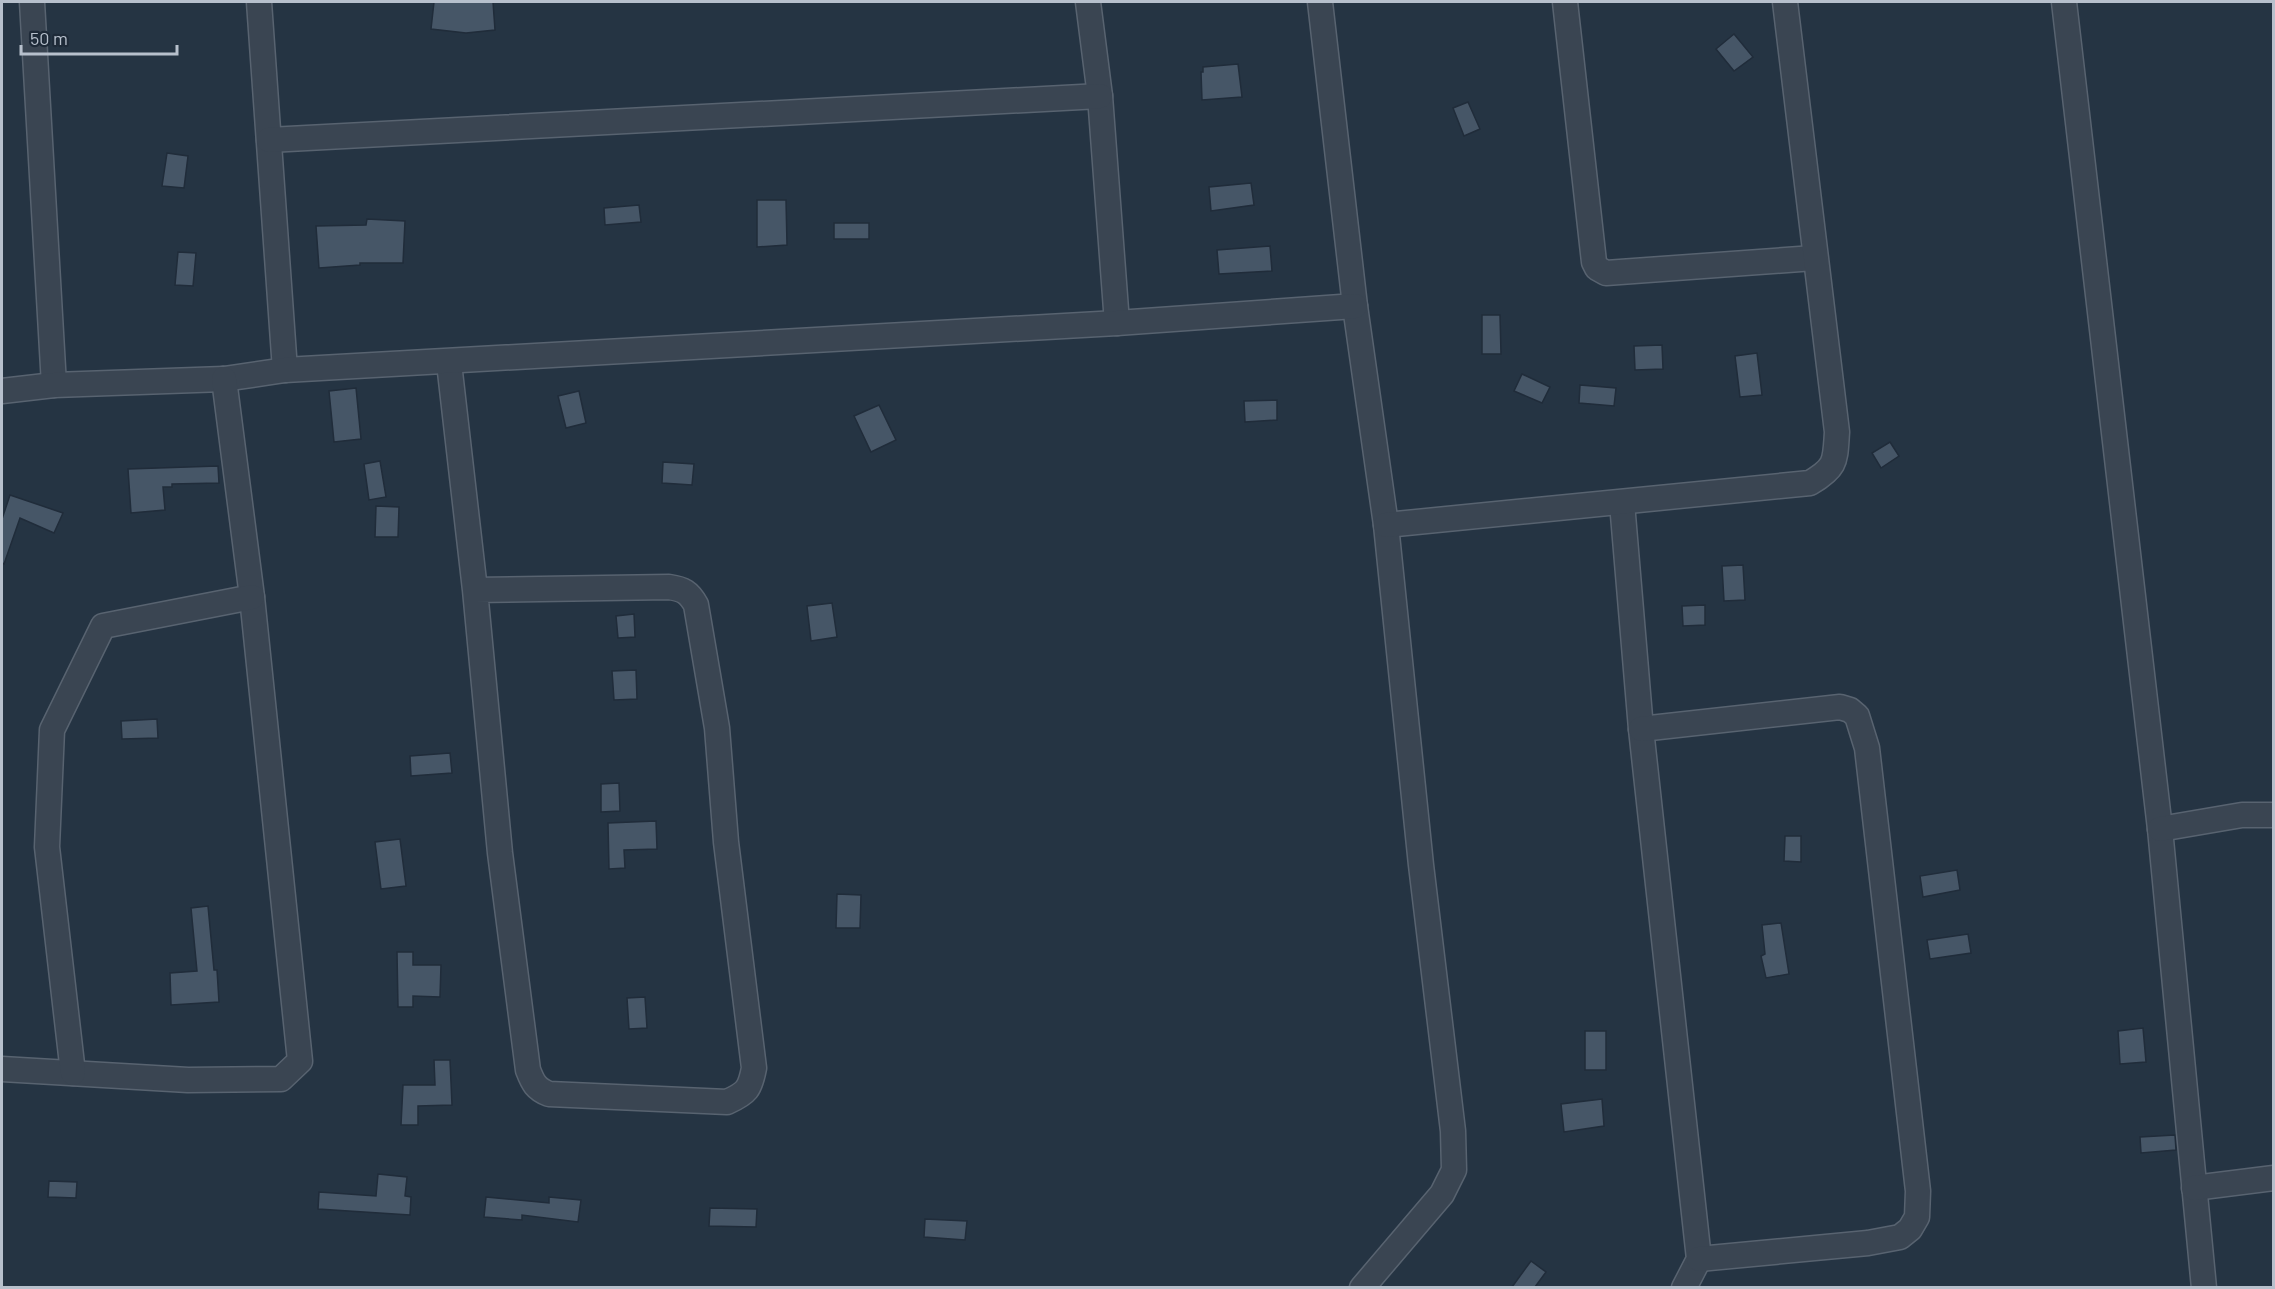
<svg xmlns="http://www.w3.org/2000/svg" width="2275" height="1289" font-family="Barlow,sans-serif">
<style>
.building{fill:#465667;stroke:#202c3a;stroke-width:1.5}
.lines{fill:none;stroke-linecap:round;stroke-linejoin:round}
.minor-casing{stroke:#586370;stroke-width:27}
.minor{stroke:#3a4552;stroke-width:24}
</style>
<rect width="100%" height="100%" fill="#253443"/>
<g class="building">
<polygon points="434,2 493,2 495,30 466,33 431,29"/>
<polygon points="1734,34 1753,57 1734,71 1716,49"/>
<polygon points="1238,64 1242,97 1202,100 1201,72 1203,72 1203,67"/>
<polygon points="1468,102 1480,129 1464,136 1453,108"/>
<polygon points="167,153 188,156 184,188 162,186"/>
<polygon points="1251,183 1254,205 1211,211 1209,187"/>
<polygon points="757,200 786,200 787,245 757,247"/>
<polygon points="639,205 641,222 605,225 604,208"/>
<polygon points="367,219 405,221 403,263 360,263 360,265 319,268 316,226 366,225"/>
<rect x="834" y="223" width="35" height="16"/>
<polygon points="1270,246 1272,271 1219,274 1217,250"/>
<polygon points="178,252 196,253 193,286 175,285"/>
<polygon points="1482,315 1500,315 1501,354 1482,354"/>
<polygon points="1662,345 1663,369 1635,370 1634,346"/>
<polygon points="1757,353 1762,395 1740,397 1735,356"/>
<polygon points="1522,374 1550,387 1542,403 1514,391"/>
<polygon points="1580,385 1616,388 1614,406 1579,403"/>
<polygon points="356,388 361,439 334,442 329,391"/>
<polygon points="579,391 586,423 566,428 558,396"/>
<polygon points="1277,400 1277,420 1245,422 1244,401"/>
<polygon points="879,405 896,440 871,452 854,416"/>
<polygon points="1890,442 1899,456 1881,468 1872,453"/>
<polygon points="380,461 386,497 369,500 364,464"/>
<polygon points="663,462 694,464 692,485 662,483"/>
<polygon points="218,466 219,483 172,484 172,487 163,487 165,510 131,513 128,469"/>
<polygon points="10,495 63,513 54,533 20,518 4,564 2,563 2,519"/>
<polygon points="376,506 399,507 398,537 375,537"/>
<polygon points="1743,565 1745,600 1724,601 1722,566"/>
<polygon points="832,603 837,637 811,641 807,606"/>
<polygon points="1705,605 1705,625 1683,626 1682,606"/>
<polygon points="634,614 635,637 618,638 616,616"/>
<polygon points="636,670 637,699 614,700 612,671"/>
<polygon points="157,719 158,738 122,739 121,721"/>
<polygon points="450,753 452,773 411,776 410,756"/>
<polygon points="619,783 620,811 601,812 601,784"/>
<polygon points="656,821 657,849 624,850 625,868 609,869 608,823"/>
<polygon points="1785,836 1801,836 1801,862 1784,861"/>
<polygon points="400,839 406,886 381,889 375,842"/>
<polygon points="1957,870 1960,890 1923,897 1920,876"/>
<polygon points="837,894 861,895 860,928 836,928"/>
<polygon points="208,906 214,970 217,970 219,1002 171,1005 170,973 197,971 191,908"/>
<polygon points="1781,923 1789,974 1766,978 1761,956 1765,954 1762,925"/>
<polygon points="1968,934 1971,953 1930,959 1927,940"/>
<polygon points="397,952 413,952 413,965 441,965 440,997 413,996 413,1007 398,1007"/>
<polygon points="645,997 647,1028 629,1029 627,998"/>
<polygon points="2143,1028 2146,1062 2120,1064 2118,1031"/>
<rect x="1585" y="1031" width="21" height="39"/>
<polygon points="434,1060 450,1060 452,1105 418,1106 418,1125 401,1125 403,1085 435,1085"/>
<polygon points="1602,1099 1604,1126 1564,1132 1561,1104"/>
<polygon points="2175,1135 2176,1150 2141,1153 2140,1137"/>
<polygon points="378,1174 407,1177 405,1196 411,1197 410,1215 318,1209 319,1192 376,1196"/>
<polygon points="49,1181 77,1182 76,1198 48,1197"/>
<polygon points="486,1197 549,1203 549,1197 581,1200 578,1222 522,1215 522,1220 484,1217"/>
<polygon points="710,1208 757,1209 756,1227 709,1226"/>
<polygon points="925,1219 967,1221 965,1240 924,1237"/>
<polygon points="1531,1261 1546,1272 1535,1287 1512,1287"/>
</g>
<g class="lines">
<g class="minor-casing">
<g id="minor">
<polyline points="32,2 54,385"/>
<polyline points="259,2 285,370"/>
<polyline points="1088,2 1100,96 1117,323"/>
<polyline points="1320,2 1355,306 1386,525 1421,865 1453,1131 1454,1170 1442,1194 1362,1288"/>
<polyline points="1565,2 1594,262 1597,268 1606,273 1814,258"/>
<polyline points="2064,2 2160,829 2204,1288"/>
<polyline points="269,140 1100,96"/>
<path d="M 449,363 L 475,590 L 500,853 L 528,1070 C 533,1083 536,1089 549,1094 L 727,1102 C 747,1093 750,1089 754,1068 L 726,842 L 717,728 L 696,605 C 689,592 683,589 669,587 L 475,590"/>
<polyline points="2,391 54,385 224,379 285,370 1117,323 1355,306"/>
<polyline points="1622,503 1641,729 1699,1259 1684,1288"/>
<path d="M 1386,525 L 1810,483 C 1837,467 1835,461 1837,432 L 1785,2"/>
<polyline points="1641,729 1840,707 1850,710 1857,716 1867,748 1918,1191 1917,1217 1910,1229 1900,1237 1868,1243 1699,1259"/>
<polyline points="2160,829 2242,815 2274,815"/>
<polyline points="2,1069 188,1080 281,1079 300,1061 252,597 224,379"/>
<polyline points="73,1073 47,847 52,730 103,626 252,597"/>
<polyline points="2194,1188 2274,1178"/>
</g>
</g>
<use href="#minor" class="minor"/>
</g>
<rect width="2275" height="1289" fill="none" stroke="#b7c0cc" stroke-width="6"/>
<path d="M21 45v9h156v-9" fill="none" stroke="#b7c0cc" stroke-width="3"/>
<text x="30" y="45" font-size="18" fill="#b7c0cc" stroke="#1e2a38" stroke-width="4.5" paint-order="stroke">50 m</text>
</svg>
